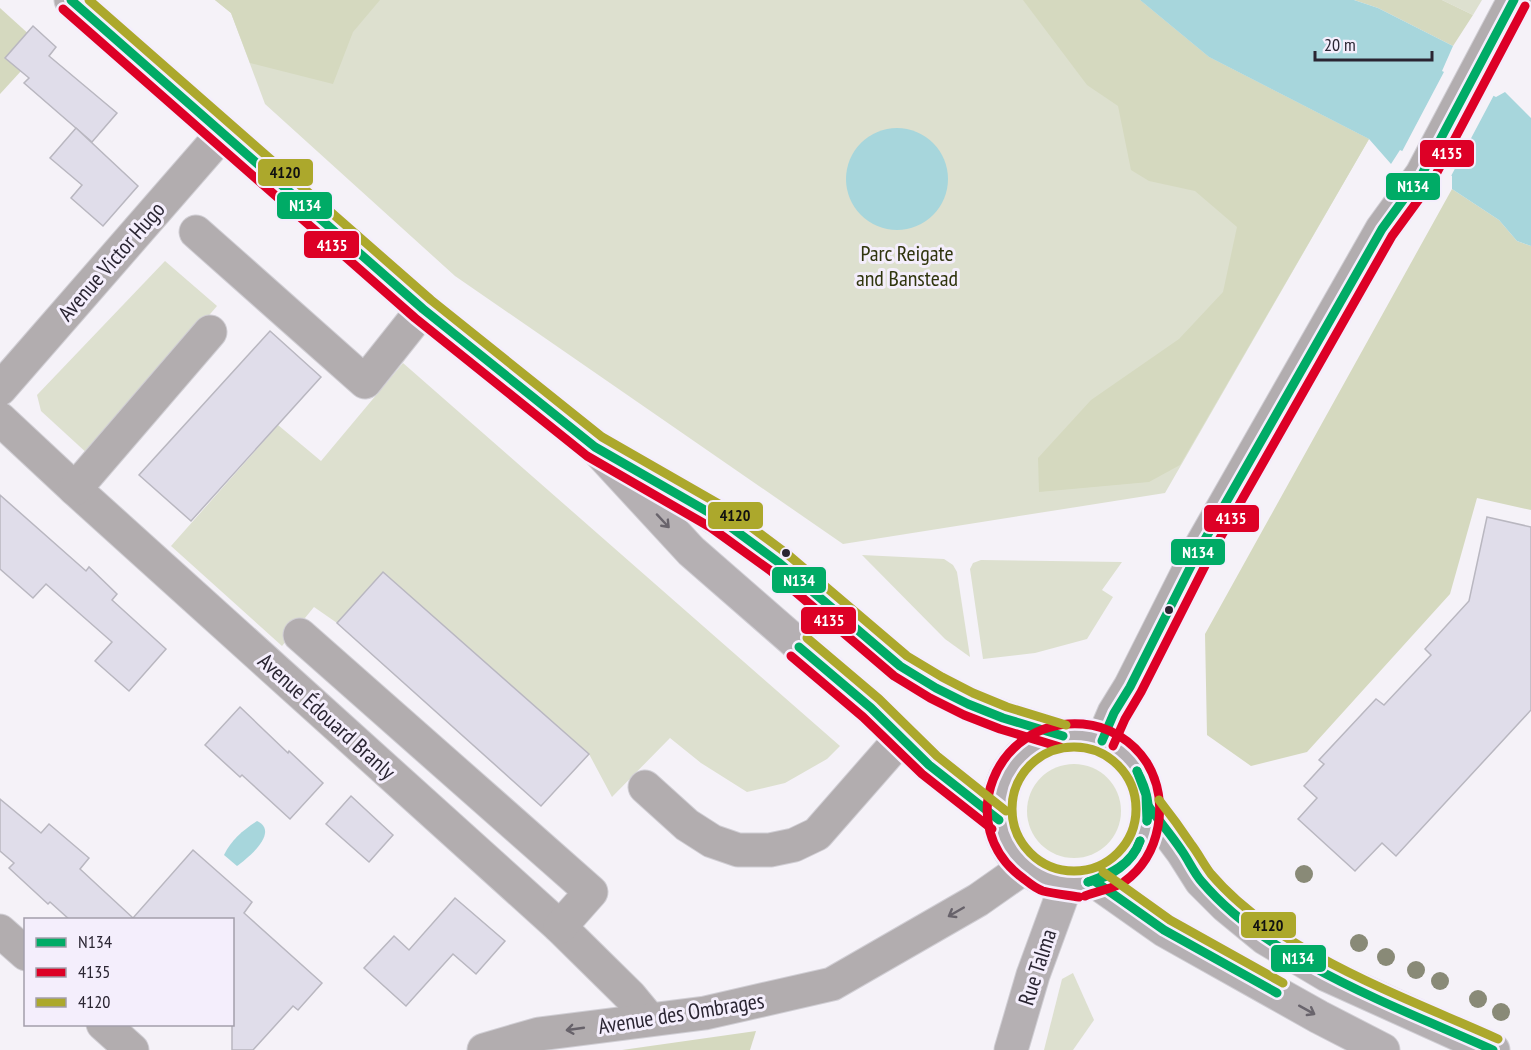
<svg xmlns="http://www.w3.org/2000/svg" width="1531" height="1050" font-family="'PT Sans Narrow',sans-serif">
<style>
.green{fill:#dde0cf}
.forest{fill:#d5d9bf}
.water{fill:#a7d6dc}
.pier{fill:#f5f2f8}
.building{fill:#e0ddea;stroke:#b9b7c0;stroke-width:1.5}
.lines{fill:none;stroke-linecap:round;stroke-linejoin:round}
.minor-casing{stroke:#d0ced4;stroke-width:35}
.major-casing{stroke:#d0ced4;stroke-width:35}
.minor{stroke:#b2adaf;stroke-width:33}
.major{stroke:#b5b0b3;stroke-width:33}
.bus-1-casing{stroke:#f4eefc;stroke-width:14}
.bus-2-casing{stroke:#f4eefc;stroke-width:14}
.bus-3-casing{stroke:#f4eefc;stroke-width:14}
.bus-1{stroke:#00ab66;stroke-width:9}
.bus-2{stroke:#dd0026;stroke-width:9}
.bus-3{stroke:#aca82c;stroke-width:9}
.tree{fill:#898a77}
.oneway{stroke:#69646c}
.oneway2{stroke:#67626a}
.bus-dot{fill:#2a2532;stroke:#f4eefc;stroke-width:2}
.labels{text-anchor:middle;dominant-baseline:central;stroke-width:6;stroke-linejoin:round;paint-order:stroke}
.park-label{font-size:22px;fill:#30350e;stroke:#f4eefc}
.street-label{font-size:22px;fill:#2a2532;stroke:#f4eefc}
.line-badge{stroke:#f4eefc;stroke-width:2}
.badge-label{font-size:16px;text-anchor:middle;font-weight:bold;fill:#fff}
.pale-badge-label{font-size:16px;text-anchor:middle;font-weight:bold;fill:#111}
</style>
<rect width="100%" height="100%" fill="#f5f2f8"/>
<g class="green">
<polygon points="215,0 1140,0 1209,57 1369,139 1165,493 843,544 455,276 265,104 231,13"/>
<polygon points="1442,0 1482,0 1473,15"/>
<polygon points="165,261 217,306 89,455 41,411 37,395"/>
<polygon points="403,363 840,746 827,759 785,783 747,792 701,763 670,738 612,797 589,754 383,572 337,623 314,607 282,646 171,546 278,425 321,461"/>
<polygon points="862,555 944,559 953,565 957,572 970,657 945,639"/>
<polygon points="981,560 1122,562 1102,590 1113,597 1087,639 1035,653 983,659 970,569 973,563"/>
<circle cx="1074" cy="811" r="47"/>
<polygon points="1073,973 1094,1020 1073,1050 1044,1050 1062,979"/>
</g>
<g class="forest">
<polygon points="215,0 380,0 353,32 333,84 250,63 231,13"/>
<polygon points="1023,0 1140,0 1209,57 1369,139 1180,465 1149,482 1039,492 1038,458 1091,400 1179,339 1223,292 1237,227 1195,191 1149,181 1131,170 1118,106 1087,85"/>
<polygon points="1354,0 1442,0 1473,15 1453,46 1378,8"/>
<polygon points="0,8 43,47 0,94"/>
<polygon points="1452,189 1499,220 1517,241 1531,246 1531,510 1477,498 1450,594 1307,752 1251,766 1207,735 1205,634"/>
<polygon points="756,1031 750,1050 622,1050"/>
</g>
<g class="water">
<polygon points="1140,0 1354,0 1378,8 1453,46 1442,71 1496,97 1505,92 1531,118 1531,246 1517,241 1499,220 1452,189 1452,176 1400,150 1391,164 1369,139 1209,57"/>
<circle cx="897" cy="179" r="51"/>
<path d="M 257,821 C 280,832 248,858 237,866 L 224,855 C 231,840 243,830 257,821 Z"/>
</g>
<polygon class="pier" points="1445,70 1495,93 1450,178 1401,154 1397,161"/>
<g class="building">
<polygon points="33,26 56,47 49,56 117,113 92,142 24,83 29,78 5,58"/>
<polygon points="76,128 138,186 103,226 71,198 82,185 50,158"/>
<polygon points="270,331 321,377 191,521 139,475"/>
<polygon points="0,495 86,571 89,567 117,594 112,600 166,649 129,691 95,661 112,642 46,584 33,598 0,569"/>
<polygon points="1487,517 1531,527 1531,710 1396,856 1382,843 1355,871 1298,819 1317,798 1304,786 1324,764 1319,760 1376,699 1384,705 1431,655 1425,649 1469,601"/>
<polygon points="383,572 589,754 541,806 337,623"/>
<polygon points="240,707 288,753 289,751 323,783 290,819 242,775 240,777 205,745"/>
<polygon points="351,796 393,835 369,862 326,824"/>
<polygon points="0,799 41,833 49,824 89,858 80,869 133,918 193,850 252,902 244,913 322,983 298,1010 293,1006 253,1050 232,1050 232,920 70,920 50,902 48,904 9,868 14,863 0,851"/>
<polygon points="455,898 505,941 476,974 453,954 406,1006 364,968 394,936 409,950"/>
</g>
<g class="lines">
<g class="minor-casing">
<g id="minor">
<polyline points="196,232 365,382 423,309"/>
<polyline points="0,389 223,133"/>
<polyline points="0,419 75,489 560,927 630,996 649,1019"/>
<polyline points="75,489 210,332"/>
<polyline points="300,635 591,892 560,927"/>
<polyline points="1102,741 1114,713 1130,687 1200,548 1382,229 1422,174 1514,0"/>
<polyline points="645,787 687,825 712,841 738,850 770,850 794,845 817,834 902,737"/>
<polyline points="0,931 26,954"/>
<polyline points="103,1024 132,1050"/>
<polyline points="484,1050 539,1034 705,1013 832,984 978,900 1025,867"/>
</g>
</g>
<g class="major-casing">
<g id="major">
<polyline points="71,0 423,309 595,447 691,551 871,708 929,765 999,820"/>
<path d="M 622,463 C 676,494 731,524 779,563 C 831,604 878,655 936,688 C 975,710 1019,722 1063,736"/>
<circle cx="1073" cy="810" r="75"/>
<polyline points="1149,807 1182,851 1201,881 1226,906 1265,938 1327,975 1493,1050"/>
<polyline points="1096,882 1164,930 1319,1017 1383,1050"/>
<polyline points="1011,1050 1033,975 1066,885"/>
</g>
</g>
<use href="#minor" class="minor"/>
<use href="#major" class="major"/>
<g class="bus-1-casing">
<g id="bus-1">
<polyline points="71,0 423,309 595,447 717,517 778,562 900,666 936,688 968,704 1003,718 1063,736"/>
<polyline points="799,647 871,708 929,765 999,820"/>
<polyline points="1102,741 1114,713 1130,687 1200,548 1382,229 1422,174 1514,0"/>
<path d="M 1137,771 C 1145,786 1151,804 1147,821"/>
<polyline points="1137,771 1146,795 1147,821"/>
<path d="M 1149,807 C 1160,822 1172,836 1182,851 C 1189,861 1194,873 1202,882 C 1270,962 1398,1007 1493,1050"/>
<path d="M 1088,882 C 1110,874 1131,865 1140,841"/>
<path d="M 1088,882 C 1110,878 1133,863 1140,841"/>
<polyline points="1096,882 1164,930 1277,993"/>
</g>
</g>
<g class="bus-2-casing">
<g id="bus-2">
<polyline points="63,9 415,318 587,456 710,527 771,571 894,676 930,698 964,715 1000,729 1060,747"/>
<polyline points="791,656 863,717 922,774 992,829"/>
<polyline points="1113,746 1125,719 1141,692 1211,554 1392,236 1433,180 1525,6"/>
<path d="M 1079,897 C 1067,895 1055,894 1043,891 C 1036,889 1029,883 1024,879 C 951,827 995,717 1083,724 C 1109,726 1133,741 1147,763 C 1170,801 1161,855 1124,882 C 1113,889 1097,891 1085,896"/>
</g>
</g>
<g class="bus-3-casing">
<g id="bus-3">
<polyline points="89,0 431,300 602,437 724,507 786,553 907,656 942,677 973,693 1007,707 1066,725"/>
<polyline points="807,638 879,699 937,756 1006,811"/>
<circle cx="1074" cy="809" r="62"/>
<path d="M 1159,800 C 1170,814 1181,829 1191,844 C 1198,853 1204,865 1211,874 C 1278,953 1405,997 1498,1039"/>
<polyline points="1103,872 1170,920 1283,983"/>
</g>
</g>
<use href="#bus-1" class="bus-1"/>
<use href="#bus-2" class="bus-2"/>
<use href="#bus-3" class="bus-3"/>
</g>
<g class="tree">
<circle cx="1304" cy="874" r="9"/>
<circle cx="1359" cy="943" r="9"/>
<circle cx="1386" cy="957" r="9"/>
<circle cx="1416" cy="970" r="9"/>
<circle cx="1440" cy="981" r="9"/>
<circle cx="1478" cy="999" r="9"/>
<circle cx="1501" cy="1012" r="9"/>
</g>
<defs><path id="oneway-shaft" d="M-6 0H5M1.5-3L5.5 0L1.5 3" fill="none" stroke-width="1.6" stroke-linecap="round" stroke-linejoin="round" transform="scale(1.5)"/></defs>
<g class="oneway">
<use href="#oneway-shaft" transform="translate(663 521) rotate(47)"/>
<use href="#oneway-shaft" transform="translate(1307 1010) rotate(29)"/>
</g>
<g class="oneway2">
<use href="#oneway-shaft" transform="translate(956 912) rotate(150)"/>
<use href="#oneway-shaft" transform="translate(575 1029) rotate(172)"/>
</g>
<g class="bus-dot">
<circle cx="786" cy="553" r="5"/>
<circle cx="1169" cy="610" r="5"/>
</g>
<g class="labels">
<g class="park-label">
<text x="907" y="253">Parc Reigate<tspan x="907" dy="25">and Banstead</tspan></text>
</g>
<g class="street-label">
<text transform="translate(111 261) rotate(-49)">Avenue Victor Hugo</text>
<text transform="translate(327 716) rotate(42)">Avenue Édouard Branly</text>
<text transform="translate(1037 967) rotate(-72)">Rue Talma</text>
<text transform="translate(681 1013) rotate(-9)">Avenue des Ombrages</text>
</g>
</g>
<g class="line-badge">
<rect x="1419" y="139" width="56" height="29" rx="6" fill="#dd0026"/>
<rect x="257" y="158" width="57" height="29" rx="6" fill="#aca82c"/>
<rect x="1385" y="172" width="56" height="29" rx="6" fill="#00ab66"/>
<rect x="276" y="191" width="57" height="29" rx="6" fill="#00ab66"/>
<rect x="303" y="230" width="57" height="29" rx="6" fill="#dd0026"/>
<rect x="707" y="501" width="57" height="29" rx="6" fill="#aca82c"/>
<rect x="1203" y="504" width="57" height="29" rx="6" fill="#dd0026"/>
<rect x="1170" y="538" width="56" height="28" rx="6" fill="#00ab66"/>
<rect x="771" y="566" width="56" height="28" rx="6" fill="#00ab66"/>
<rect x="800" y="606" width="57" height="29" rx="6" fill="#dd0026"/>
<rect x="1240" y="911" width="57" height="28" rx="6" fill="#aca82c"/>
<rect x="1270" y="944" width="57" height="29" rx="6" fill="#00ab66"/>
</g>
<g class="badge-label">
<text x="1447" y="159">4135</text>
<text x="1413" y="192">N134</text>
<text x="305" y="211">N134</text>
<text x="332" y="251">4135</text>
<text x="1231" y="524">4135</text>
<text x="1198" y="558">N134</text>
<text x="799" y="586">N134</text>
<text x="829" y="626">4135</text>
<text x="1298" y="964">N134</text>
</g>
<g class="pale-badge-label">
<text x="285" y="178">4120</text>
<text x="735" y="521">4120</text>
<text x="1268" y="931">4120</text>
</g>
<rect x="24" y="918" width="210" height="108" fill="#f4eefc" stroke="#a39eab" stroke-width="1.5"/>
<rect x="36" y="938" width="30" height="9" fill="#00ab66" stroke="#a39eab" stroke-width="1.5"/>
<text x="78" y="948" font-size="18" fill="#2a2532">N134</text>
<rect x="36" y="968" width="30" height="9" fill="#dd0026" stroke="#a39eab" stroke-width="1.5"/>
<text x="78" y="978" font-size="18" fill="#2a2532">4135</text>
<rect x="36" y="998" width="30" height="9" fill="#aca82c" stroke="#a39eab" stroke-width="1.5"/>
<text x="78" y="1008" font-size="18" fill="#2a2532">4120</text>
<path d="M1315 51v9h117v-9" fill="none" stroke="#2a2532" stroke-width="3"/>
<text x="1324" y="51" font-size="18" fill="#2a2532" stroke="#f4eefc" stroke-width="4.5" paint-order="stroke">20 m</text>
</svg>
